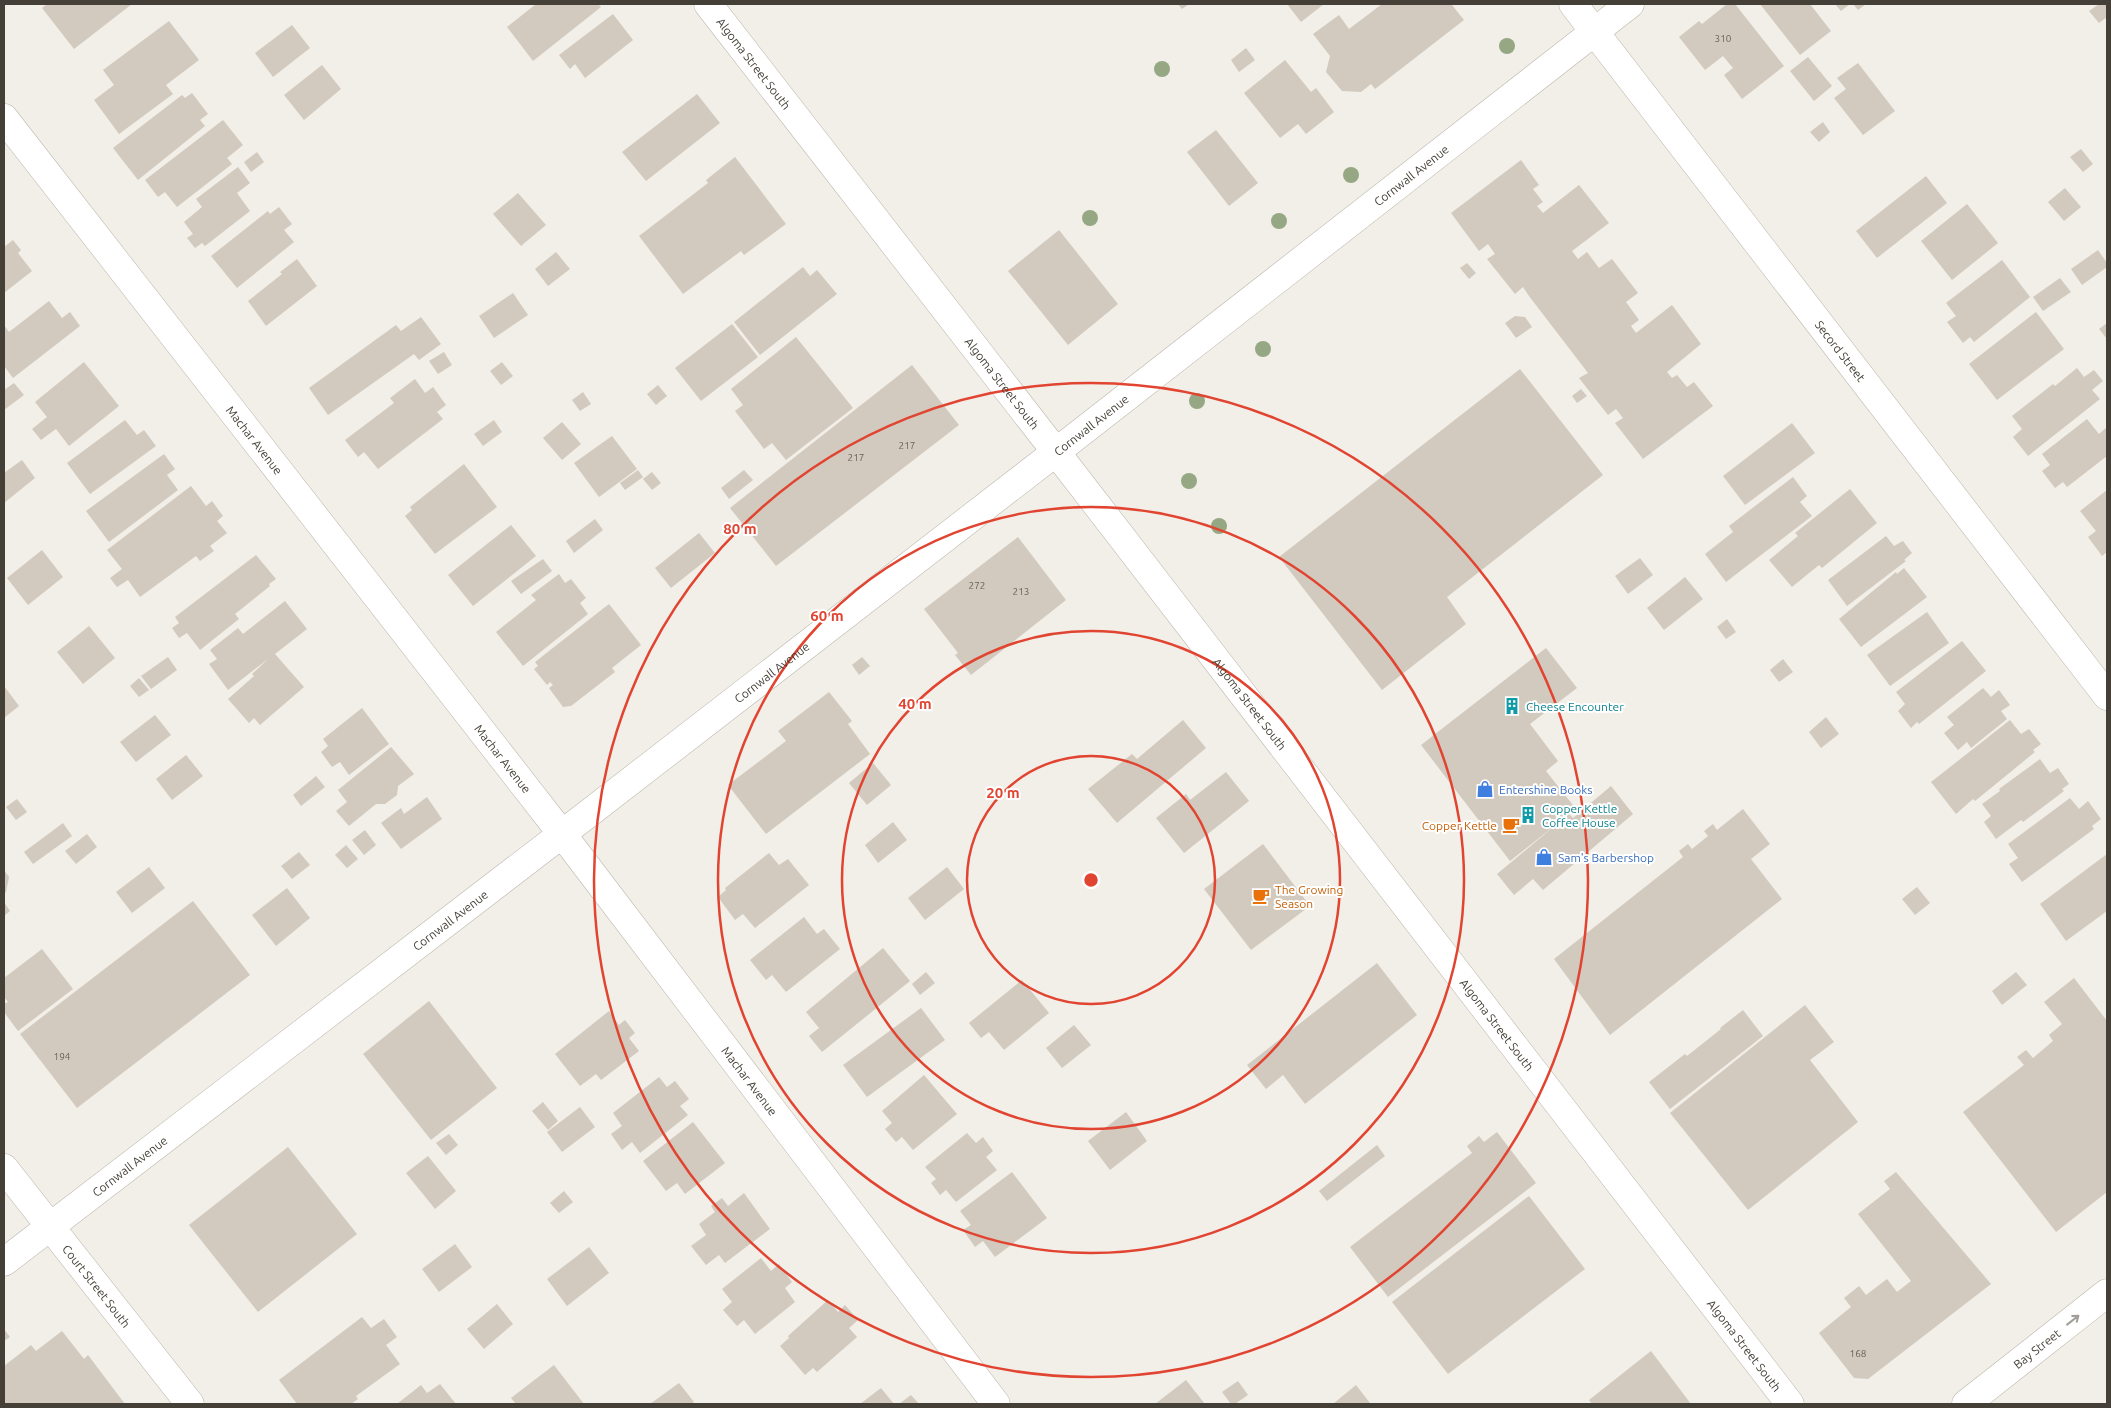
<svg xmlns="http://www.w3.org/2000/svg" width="2111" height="1408" font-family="Ubuntu,sans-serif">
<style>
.building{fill:#d2cabe}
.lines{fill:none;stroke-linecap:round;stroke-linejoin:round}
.minor-casing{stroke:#bcb6ab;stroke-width:29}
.minor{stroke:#fff;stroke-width:28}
.tree{fill:#96a883}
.oneway{stroke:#a29f9b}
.ring{fill:none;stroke:#e14430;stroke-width:2.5}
.labels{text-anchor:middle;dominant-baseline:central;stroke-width:4;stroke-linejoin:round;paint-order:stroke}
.number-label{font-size:10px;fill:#686259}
.street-label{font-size:12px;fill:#443f37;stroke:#fff}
.culture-label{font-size:12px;fill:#0d838f;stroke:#fff;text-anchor:start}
.shop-label{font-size:12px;fill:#366cbe;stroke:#fff;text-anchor:start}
.food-label{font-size:12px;fill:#c56008;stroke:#fff;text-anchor:end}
.centre{fill:#e14430;stroke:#fff;stroke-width:2.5}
.ring-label{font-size:15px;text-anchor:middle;font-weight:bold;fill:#e14430;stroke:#fff;stroke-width:4;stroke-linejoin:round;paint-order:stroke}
</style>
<rect width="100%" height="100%" fill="#f2eee8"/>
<g class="building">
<polygon points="47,4 132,4 74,49 42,8"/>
<polygon points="536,4 598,4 601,7 533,61 507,27"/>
<polygon points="1178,4 1189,4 1182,9"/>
<polygon points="1287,4 1324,4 1301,22"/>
<polygon points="1382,4 1454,4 1452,5 1464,20 1375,89 1371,84 1361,92 1342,91 1326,72 1330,56 1313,34 1339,15 1349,29"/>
<polygon points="1727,4 1735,4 1784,66 1742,99 1724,75 1733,68 1723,56 1705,70 1679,37 1699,21 1702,24"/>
<polygon points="1760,4 1810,4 1831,31 1800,55"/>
<polygon points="1835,4 1850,4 1841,11"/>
<polygon points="1853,4 1866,4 1858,10"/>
<polygon points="2099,4 2107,4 2107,17 2099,23 2089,11"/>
<polygon points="613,14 633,40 585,78 575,64 570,69 559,55"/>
<polygon points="169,21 199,60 166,85 173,94 119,134 94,100 114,85 103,70"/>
<polygon points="292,25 310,48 273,77 255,53"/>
<polygon points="1246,48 1255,60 1239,72 1231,60"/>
<polygon points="1808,57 1832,86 1814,101 1790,71"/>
<polygon points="1285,60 1311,92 1316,88 1334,112 1306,134 1298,124 1280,138 1244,93"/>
<polygon points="1858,63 1895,111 1863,135 1834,98 1846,89 1837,78"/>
<polygon points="322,65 341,89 304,120 284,95"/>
<polygon points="192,93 208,114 200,120 205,126 138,180 113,148 182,95 185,98"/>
<polygon points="697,94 720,123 646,181 622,152"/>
<polygon points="223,120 243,145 227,158 232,164 177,207 165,192 158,197 145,180"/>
<polygon points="1823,122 1830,132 1819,142 1810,132"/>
<polygon points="1216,130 1258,183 1229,206 1187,152"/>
<polygon points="2081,149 2093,164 2083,172 2070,157"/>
<polygon points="257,152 264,162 251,172 244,162"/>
<polygon points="735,157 786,224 744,255 741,251 683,294 639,236 708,183 706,180"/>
<polygon points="1521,160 1539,185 1533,189 1543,202 1537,206 1543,213 1579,185 1609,223 1572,251 1578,259 1587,252 1599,268 1612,259 1638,293 1626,302 1639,320 1631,326 1636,333 1672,305 1701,344 1667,372 1672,378 1677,375 1687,387 1694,382 1713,406 1643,459 1615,423 1623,418 1616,409 1608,415 1579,378 1588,373 1529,296 1523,287 1515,294 1487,259 1495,254 1488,244 1479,251 1451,213"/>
<polygon points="238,167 250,183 237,193 250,211 205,246 202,243 195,248 187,238 193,234 184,222 202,207 196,199"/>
<polygon points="1926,176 1947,203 1877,258 1856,231"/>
<polygon points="2065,188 2081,207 2064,221 2048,202"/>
<polygon points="518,193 546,225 521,246 493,214"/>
<polygon points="1967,204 1998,243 1952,280 1921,241"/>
<polygon points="279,207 292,224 284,230 294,242 237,288 211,256 268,211 270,214"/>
<polygon points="1059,230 1118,304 1068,345 1008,271"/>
<polygon points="13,240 21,250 18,253 32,271 4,293 4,247"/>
<polygon points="2098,250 2107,263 2107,267 2082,285 2071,269"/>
<polygon points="556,252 570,269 548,286 535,269"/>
<polygon points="297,259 317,286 266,326 248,301 282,274 280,272"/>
<polygon points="2002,260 2030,297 1974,342 1970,337 1963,343 1947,322 1956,316 1946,303"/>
<polygon points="1467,263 1476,273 1469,279 1460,268"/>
<polygon points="803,267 810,276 817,270 837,294 760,355 734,322"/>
<polygon points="2060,278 2071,292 2043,311 2033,297"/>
<polygon points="513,293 528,315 494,338 479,316"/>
<polygon points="49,301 62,318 70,312 80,326 13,378 4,366 4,325 9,332"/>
<polygon points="2036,312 2064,349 1997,400 1969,364"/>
<polygon points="1515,316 1525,317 1532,327 1516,338 1505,323"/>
<polygon points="421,317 441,344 419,360 414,354 328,415 309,388 396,325 401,331"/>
<polygon points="2107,323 2107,339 2099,329"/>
<polygon points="732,324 758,357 701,401 675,368"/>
<polygon points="796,337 853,408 786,460 772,443 764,449 735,411 743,405 731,389"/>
<polygon points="444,352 452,365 438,374 429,361"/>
<polygon points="84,362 119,406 69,446 56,429 41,440 32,429 47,417 35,402"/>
<polygon points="502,362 513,376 501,385 490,371"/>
<polygon points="912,365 959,425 776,566 730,508"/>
<polygon points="2077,368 2084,377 2094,370 2103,381 2092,390 2100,399 2028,456 2013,437 2022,429 2012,416 2053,384 2055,386"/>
<polygon points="1520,369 1603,475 1447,597 1466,624 1382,690 1279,557"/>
<polygon points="415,379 425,393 433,387 446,405 437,412 443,419 378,469 364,452 358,457 345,440 394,403 390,398"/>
<polygon points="14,383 24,395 4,410 4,390"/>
<polygon points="658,385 667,396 656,405 647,394"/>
<polygon points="1581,389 1587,396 1577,403 1572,396"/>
<polygon points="583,392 591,404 580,411 572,400"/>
<polygon points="2087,419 2099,434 2107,427 2107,456 2067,487 2063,482 2055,488 2042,471 2050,465 2042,454"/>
<polygon points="125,420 137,435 144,430 156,446 90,494 67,463"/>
<polygon points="494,420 502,432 483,446 474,434"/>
<polygon points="562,422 581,444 562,460 543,438"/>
<polygon points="1792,423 1815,453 1745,505 1723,476"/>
<polygon points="612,436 637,469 599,497 574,463"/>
<polygon points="164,454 175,469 167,475 178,490 109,542 86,511"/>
<polygon points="22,460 35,478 4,503 4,473"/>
<polygon points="464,464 497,507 435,554 405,516 412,510 410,507"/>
<polygon points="638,470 643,477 625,490 620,483"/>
<polygon points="744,470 753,480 729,499 721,488"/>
<polygon points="652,472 661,483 652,490 643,479"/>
<polygon points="1793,477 1807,496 1800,502 1812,516 1726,582 1705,554 1733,532 1729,526"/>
<polygon points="191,486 206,506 212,501 223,516 217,521 227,533 210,546 214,551 200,561 196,556 140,597 128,580 117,587 110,578 122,569 107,550"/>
<polygon points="1850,489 1877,523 1822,568 1819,565 1792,587 1769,560 1798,536 1795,533"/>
<polygon points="2107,490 2107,552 2102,556 2088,537 2096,531 2080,511"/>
<polygon points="595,519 603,530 574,553 566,541"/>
<polygon points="511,525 536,556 473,606 448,575"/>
<polygon points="699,533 715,553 671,588 655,568"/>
<polygon points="1886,536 1894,546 1903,541 1912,553 1904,560 1906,561 1847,606 1828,580"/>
<polygon points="1018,537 1066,600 971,675 955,655 958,653 924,609"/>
<polygon points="42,550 63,577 28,605 7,578"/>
<polygon points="256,555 276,579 269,584 270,586 235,614 239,619 200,650 187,633 179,638 172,628 179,623 175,617"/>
<polygon points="1640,558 1653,575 1628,594 1615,576"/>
<polygon points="543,559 552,571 521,594 511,581"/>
<polygon points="1904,568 1927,597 1861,647 1839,619 1896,572 1897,574"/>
<polygon points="559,574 565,583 571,579 586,598 580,603 588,614 523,666 496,632 536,600 531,595"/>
<polygon points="1685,577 1703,599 1664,630 1647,608"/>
<polygon points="285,601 307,629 275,654 304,687 260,725 254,718 249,723 228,699 254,676 252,674 268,659 228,690 209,664 217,659 210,650 238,628 243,634"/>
<polygon points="609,604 641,645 612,668 615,672 571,706 563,707 549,688 553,685 550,682 547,685 534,669 538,666 535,662"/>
<polygon points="1927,612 1949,643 1890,686 1867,655"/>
<polygon points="1727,619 1736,632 1726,639 1717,627"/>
<polygon points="89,626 115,658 83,684 57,652"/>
<polygon points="1962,641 1986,671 1919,724 1917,722 1911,728 1898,711 1905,704 1896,692"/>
<polygon points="1546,648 1577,688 1530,724 1558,761 1546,771 1576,809 1569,814 1573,818 1611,786 1633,814 1543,890 1533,879 1514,895 1497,874 1558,823 1510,861 1421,745"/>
<polygon points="168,657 177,670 151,689 141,676"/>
<polygon points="862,657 870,666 859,675 852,665"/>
<polygon points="1783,659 1793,672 1779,682 1770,670"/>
<polygon points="139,678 149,690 139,697 130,686"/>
<polygon points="4,686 19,706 4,718"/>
<polygon points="1983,688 1991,697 1999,690 2010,705 2001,711 2007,719 1971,748 1967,742 1958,750 1944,733 1954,725 1947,717"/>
<polygon points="829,692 852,721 848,724 870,754 766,834 728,785 786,741 778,731"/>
<polygon points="362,708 389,744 349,775 340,762 332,767 321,752 328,746 323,739"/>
<polygon points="155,715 171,735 136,762 120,742"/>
<polygon points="1826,717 1839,734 1821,748 1809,732"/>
<polygon points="1183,720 1206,748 1117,823 1088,789 1132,754 1137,759"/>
<polygon points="2010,720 2021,734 2029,729 2041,744 2033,750 2035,752 1975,801 1973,799 1956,814 1931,782"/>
<polygon points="391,747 414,774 398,786 397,795 385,804 376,804 349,826 336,811 347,802 338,790"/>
<polygon points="186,755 203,776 172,800 156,779"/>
<polygon points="2040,759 2050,773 2058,768 2069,784 2062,789 2064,791 2023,822 2021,820 1996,839 1984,822 1991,816 1982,804 2000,791 1999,789"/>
<polygon points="873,763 891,785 867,805 849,783"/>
<polygon points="1226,772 1249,801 1184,853 1156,818 1186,794 1190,800"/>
<polygon points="316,776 325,787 301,806 293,795"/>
<polygon points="427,797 442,819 401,849 381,823 401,808 404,814"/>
<polygon points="2070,798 2079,809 2088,801 2101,819 2092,826 2094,829 2022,882 2009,864 2018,858 2008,844"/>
<polygon points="17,799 27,812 16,820 6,807"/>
<polygon points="1743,809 1770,844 1751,859 1782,899 1610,1035 1554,959 1683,857 1679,851 1688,844 1692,849 1708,836 1704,831 1713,824 1717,830"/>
<polygon points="893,822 907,840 878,863 865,845"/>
<polygon points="63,823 72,836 33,864 24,852"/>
<polygon points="365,830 376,845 364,855 352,840"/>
<polygon points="87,834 97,847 76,864 65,851"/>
<polygon points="1263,844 1310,906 1251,950 1204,889"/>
<polygon points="346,845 358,859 347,868 335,855"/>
<polygon points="299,852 310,865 292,879 281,866"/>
<polygon points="769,853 779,865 788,859 809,885 755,928 743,914 735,920 718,897 726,890 725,888"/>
<polygon points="2107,854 2107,911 2066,941 2040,904"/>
<polygon points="149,867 165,888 132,913 116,892"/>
<polygon points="947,867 964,889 925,920 908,898"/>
<polygon points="4,870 9,877 6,892 4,894"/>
<polygon points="1917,887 1930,903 1915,915 1902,899"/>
<polygon points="287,888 310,918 276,946 252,915"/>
<polygon points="193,901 250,975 77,1108 20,1034"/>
<polygon points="4,902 10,911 4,916"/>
<polygon points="804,917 817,934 824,929 840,949 786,992 772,975 766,980 750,960"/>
<polygon points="883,948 910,981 822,1052 809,1036 819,1028 806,1012"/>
<polygon points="42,949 73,989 18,1031 4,1012 4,1004 8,1002 4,997 4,978"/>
<polygon points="1377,963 1417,1015 1305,1104 1283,1075 1266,1089 1247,1065"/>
<polygon points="926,972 935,983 920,995 912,984"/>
<polygon points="2016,972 2027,985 2002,1005 1992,991"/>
<polygon points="2074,978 2107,1021 2107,1192 2056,1232 1963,1112 2024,1065 2017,1057 2026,1050 2033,1058 2053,1041 2049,1035 2062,1024 2044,1002"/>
<polygon points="1022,980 1049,1013 1004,1050 989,1032 981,1038 969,1023"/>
<polygon points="429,1001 497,1088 431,1140 363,1054"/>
<polygon points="1805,1005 1834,1042 1810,1060 1858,1122 1748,1210 1670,1113"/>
<polygon points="921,1008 945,1040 867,1097 843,1065"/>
<polygon points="1743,1010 1763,1036 1670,1109 1649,1082 1685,1054 1687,1056 1721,1029 1720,1028"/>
<polygon points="609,1011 619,1025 625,1020 635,1033 629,1038 639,1051 601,1080 596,1074 580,1086 555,1054"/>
<polygon points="1074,1025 1091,1045 1062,1068 1046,1048"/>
<polygon points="924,1075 957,1114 913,1150 902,1137 896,1142 885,1129 892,1123 882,1111"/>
<polygon points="659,1077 667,1087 675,1081 689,1099 680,1106 688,1115 640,1153 632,1142 622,1150 611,1134 622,1126 613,1113"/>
<polygon points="543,1102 558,1121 548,1130 532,1111"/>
<polygon points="580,1107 595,1127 562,1152 547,1132"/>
<polygon points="1126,1112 1147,1141 1110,1170 1088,1141"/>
<polygon points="693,1122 725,1163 685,1194 677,1183 666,1191 643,1161"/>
<polygon points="1497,1132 1536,1183 1388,1297 1350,1247 1472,1153 1467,1146 1479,1136 1484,1142"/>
<polygon points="967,1133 976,1143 983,1137 993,1151 986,1157 997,1170 956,1202 946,1190 940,1195 931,1183 936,1179 925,1167"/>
<polygon points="449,1134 458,1145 446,1155 436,1143"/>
<polygon points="1377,1145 1385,1156 1327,1201 1319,1191"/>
<polygon points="288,1147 357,1234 258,1312 189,1225"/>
<polygon points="428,1156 456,1191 435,1209 406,1173"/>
<polygon points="1012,1172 1047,1218 995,1257 983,1241 975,1247 963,1230 971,1225 960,1211"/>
<polygon points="1896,1172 1991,1284 1868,1379 1854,1378 1819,1333 1851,1307 1844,1298 1859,1286 1866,1295 1887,1279 1897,1292 1911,1281 1858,1214 1890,1189 1884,1181"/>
<polygon points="564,1191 573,1202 559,1213 550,1203"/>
<polygon points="744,1193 770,1229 725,1263 719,1255 706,1265 691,1246 706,1235 699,1224 715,1212 711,1206 722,1198 728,1206"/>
<polygon points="1529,1196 1585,1269 1448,1374 1392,1302"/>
<polygon points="455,1244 472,1267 439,1292 422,1269"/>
<polygon points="589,1247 609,1273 567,1306 547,1279"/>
<polygon points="761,1258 771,1271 779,1264 792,1282 785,1288 795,1302 755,1334 744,1320 737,1326 723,1310 732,1302 722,1289"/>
<polygon points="828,1300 838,1312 845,1305 858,1320 849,1328 857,1337 817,1372 813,1368 805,1375 780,1346 789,1338 788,1336"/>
<polygon points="497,1304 513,1324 484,1349 467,1329"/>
<polygon points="362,1317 371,1328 384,1319 397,1337 386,1345 400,1364 356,1396 358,1399 351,1404 297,1404 279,1380"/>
<polygon points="4,1329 10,1337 4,1341"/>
<polygon points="62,1331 84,1359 88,1355 125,1404 4,1404 4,1366 31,1345 36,1351"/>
<polygon points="1651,1351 1691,1404 1592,1404 1589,1400"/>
<polygon points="554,1365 584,1404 516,1404 511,1398"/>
<polygon points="1186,1380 1205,1404 1155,1404"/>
<polygon points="1238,1381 1248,1395 1235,1404 1231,1404 1222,1392"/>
<polygon points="679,1383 694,1402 691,1404 650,1404"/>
<polygon points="440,1384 456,1404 397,1404 421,1385 427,1393"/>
<polygon points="1356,1385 1370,1403 1333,1404"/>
<polygon points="881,1388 894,1404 860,1404"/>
<polygon points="911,1395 919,1404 899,1404"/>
</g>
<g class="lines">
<g class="minor-casing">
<g id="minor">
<path id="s1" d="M 708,4 L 1056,452 L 1790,1404"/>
<path id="s2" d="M 1573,4 L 2107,696"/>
<path id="s3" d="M 4,118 L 562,834 L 996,1404"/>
<path id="s4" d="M 4,1168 L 190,1404"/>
<path id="s5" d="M 4,1262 L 562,834 L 1056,452 L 1630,4"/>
<path id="s6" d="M 1966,1404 L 2107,1293"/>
</g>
</g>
<use href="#minor" class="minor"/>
</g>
<g class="tree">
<circle cx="1507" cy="46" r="8"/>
<circle cx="1162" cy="69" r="8"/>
<circle cx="1351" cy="175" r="8"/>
<circle cx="1090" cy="218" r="8"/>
<circle cx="1279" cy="221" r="8"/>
<circle cx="1263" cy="349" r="8"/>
<circle cx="1197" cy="401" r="8"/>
<circle cx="1189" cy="481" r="8"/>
<circle cx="1219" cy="526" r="8"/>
</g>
<defs><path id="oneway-shaft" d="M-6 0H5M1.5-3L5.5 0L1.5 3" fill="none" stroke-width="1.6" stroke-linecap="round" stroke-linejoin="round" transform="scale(1.25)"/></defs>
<use class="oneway" href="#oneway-shaft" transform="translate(2073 1320) rotate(-38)"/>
<g class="ring">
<circle cx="1091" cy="880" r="124"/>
<circle cx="1091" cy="880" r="249"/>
<circle cx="1091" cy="880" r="373"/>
<circle cx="1091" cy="880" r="497"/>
</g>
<defs>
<g id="building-bare" transform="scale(1.35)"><path d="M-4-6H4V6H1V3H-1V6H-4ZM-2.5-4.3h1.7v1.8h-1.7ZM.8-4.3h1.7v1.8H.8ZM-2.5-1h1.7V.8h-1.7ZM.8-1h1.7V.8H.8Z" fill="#0f9aa8" stroke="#fff" stroke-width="2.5" paint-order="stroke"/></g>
<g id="shop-bare" transform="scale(1.35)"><path d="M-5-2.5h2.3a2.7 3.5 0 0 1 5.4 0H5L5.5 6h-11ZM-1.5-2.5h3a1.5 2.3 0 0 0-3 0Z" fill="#3f7fe0" stroke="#fff" stroke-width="2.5" paint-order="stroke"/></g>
<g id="cafe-bare" transform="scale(1.35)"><path d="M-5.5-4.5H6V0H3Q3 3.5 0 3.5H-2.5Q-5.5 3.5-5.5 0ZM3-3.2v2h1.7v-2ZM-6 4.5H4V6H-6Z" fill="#e8710a" stroke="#fff" stroke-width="2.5" paint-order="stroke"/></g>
</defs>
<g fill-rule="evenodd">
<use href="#building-bare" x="1512" y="706"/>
<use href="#shop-bare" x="1485" y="789"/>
<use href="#building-bare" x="1528" y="815"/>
<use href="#cafe-bare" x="1511" y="825"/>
<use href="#shop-bare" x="1544" y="857"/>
<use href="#cafe-bare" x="1261" y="896"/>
</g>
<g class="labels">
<g class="number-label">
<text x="1723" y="38">310</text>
<text x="907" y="445">217</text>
<text x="856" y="457">217</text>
<text x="977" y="585">272</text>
<text x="1021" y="591">213</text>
<text x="62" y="1056">194</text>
<text x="1858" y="1353">168</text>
</g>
<g class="street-label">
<text stroke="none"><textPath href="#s1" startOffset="75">Algoma Street South</textPath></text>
<text stroke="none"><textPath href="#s5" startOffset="1778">Cornwall Avenue</textPath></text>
<text stroke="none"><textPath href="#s2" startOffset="438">Secord Street</textPath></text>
<text stroke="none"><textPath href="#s1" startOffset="480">Algoma Street South</textPath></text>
<text stroke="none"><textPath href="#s5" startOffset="1372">Cornwall Avenue</textPath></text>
<text stroke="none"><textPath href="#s3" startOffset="408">Machar Avenue</textPath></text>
<text stroke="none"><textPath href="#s5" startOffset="968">Cornwall Avenue</textPath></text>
<text stroke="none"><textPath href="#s1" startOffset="885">Algoma Street South</textPath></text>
<text stroke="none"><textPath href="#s3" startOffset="812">Machar Avenue</textPath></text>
<text stroke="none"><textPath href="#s5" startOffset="562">Cornwall Avenue</textPath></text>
<text stroke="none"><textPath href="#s1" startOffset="1290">Algoma Street South</textPath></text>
<text stroke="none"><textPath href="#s3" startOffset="1218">Machar Avenue</textPath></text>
<text stroke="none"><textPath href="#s5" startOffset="158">Cornwall Avenue</textPath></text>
<text stroke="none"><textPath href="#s4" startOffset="150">Court Street South</textPath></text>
<text stroke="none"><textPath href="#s1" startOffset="1695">Algoma Street South</textPath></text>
<text stroke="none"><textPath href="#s6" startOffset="90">Bay Street</textPath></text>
</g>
<g class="culture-label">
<text x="1526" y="706">Cheese Encounter</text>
<text x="1542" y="808">Copper Kettle<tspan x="1542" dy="14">Coffee House</tspan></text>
</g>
<g class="shop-label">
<text x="1499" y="789">Entershine Books</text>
<text x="1558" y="857">Sam's Barbershop</text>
</g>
<g class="food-label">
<text x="1497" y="825">Copper Kettle</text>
<text x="1275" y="889" text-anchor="start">The Growing<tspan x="1275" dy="14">Season</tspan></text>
</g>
</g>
<circle cx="1091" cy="880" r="8" class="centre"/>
<g class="ring-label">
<text x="740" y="534">80 m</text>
<text x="827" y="621">60 m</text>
<text x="915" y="709">40 m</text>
<text x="1003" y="798">20 m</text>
</g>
<rect width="2111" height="1408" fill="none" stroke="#443f37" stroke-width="10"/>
</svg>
